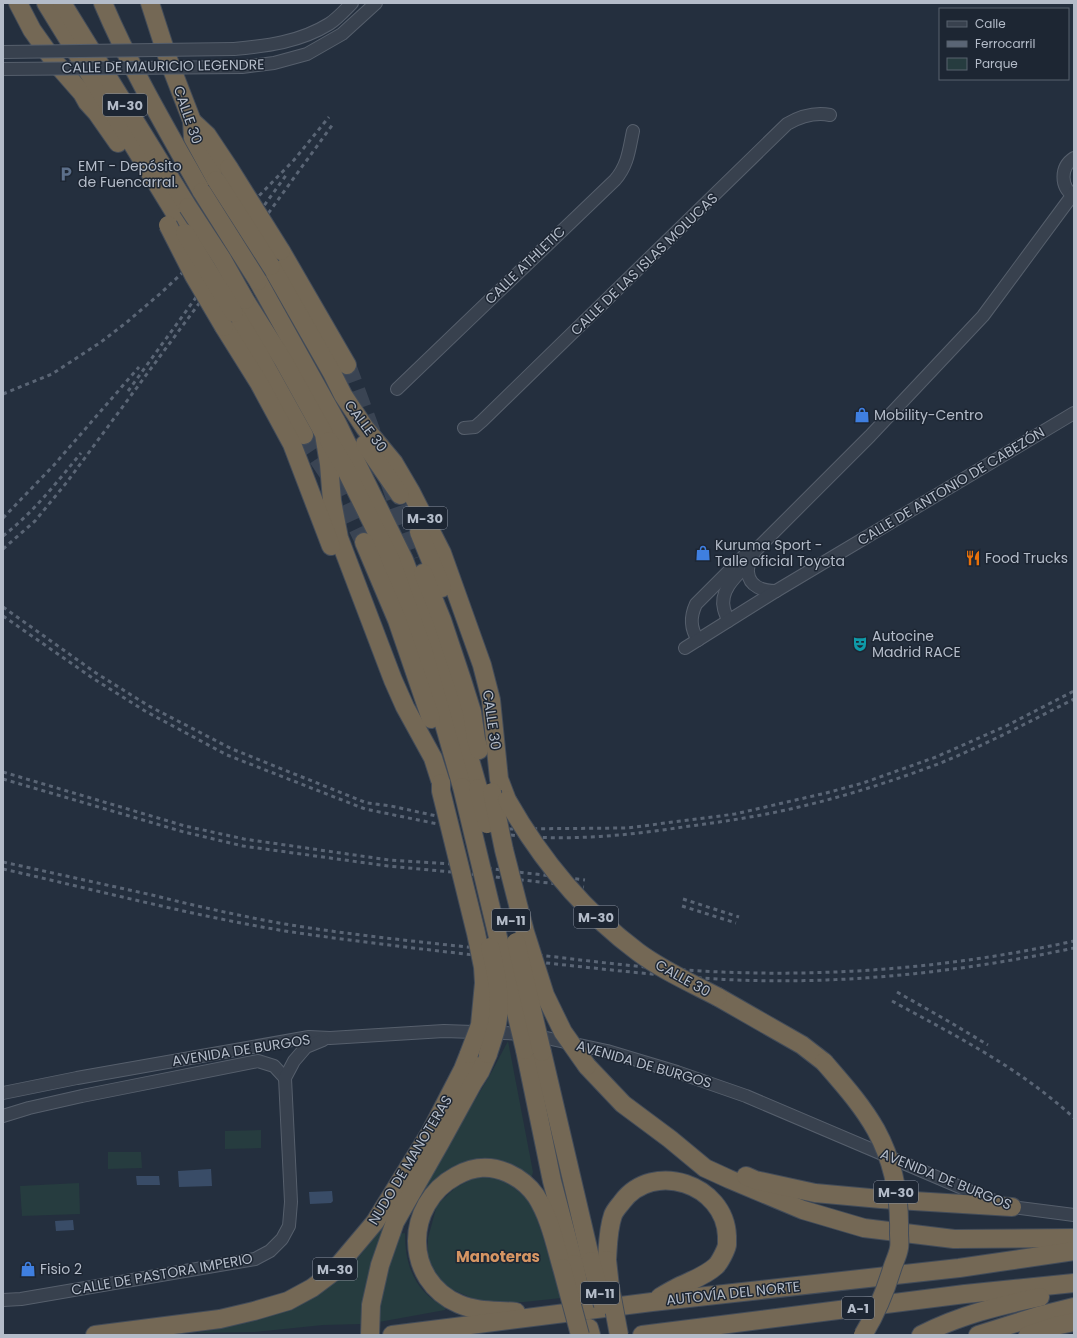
<svg xmlns="http://www.w3.org/2000/svg" width="1077" height="1338" font-family="Poppins,sans-serif">
<style>
.green{fill:#263c3f}
.water{fill:#394c67}
.lines{fill:none;stroke-linecap:round;stroke-linejoin:round}
.highway-tunnel{stroke:#3a4453;stroke-width:18;stroke-dasharray:18 9;stroke-linecap:butt}
.minor-casing{stroke:#565f6c;stroke-width:14}
.highway-casing{stroke:#434c59;stroke-width:20}
.minor{stroke:#38414e;stroke-width:12}
.highway{stroke:#746855;stroke-width:18}
.rail{stroke:#5a6575;stroke-width:3;stroke-dasharray:4 4;stroke-linecap:butt}
.minor-bridge-casing{stroke:#565f6c;stroke-width:14;stroke-linecap:butt}
.highway-bridge-casing{stroke:#434c59;stroke-width:20;stroke-linecap:butt}
.minor-bridge{stroke:#38414e;stroke-width:12}
.highway-bridge{stroke:#746855;stroke-width:18}
.labels{text-anchor:middle;dominant-baseline:central;stroke-width:3;stroke-linejoin:round;paint-order:stroke}
.shield{fill:#1d2633;stroke:#878f9c;stroke-width:1}
.shield-label{font-size:13px;font-weight:bold;fill:#b4bcc9}
.street-label{font-size:14px;fill:#b4bcc9;stroke:#1d2633}
.poi-label{font-size:14px;fill:#b4bcc9;stroke:#1d2633;text-anchor:start}
.neighbourhood-label{font-size:15px;font-weight:bold;fill:#d59563;stroke:#1d2633}
</style>
<rect width="100%" height="100%" fill="#242f3e"/>
<g class="green">
<polygon points="508,1041 533,1172 532,1176 529,1176 520,1169 507,1163 495,1160 429,1190 415,1200 490,1075"/>
<polygon points="261,1130 261,1148 225,1149 225,1131"/>
<polygon points="108,1152 141,1152 142,1168 108,1169"/>
<polygon points="493,1176 511,1185 527,1199 535,1213 542,1234 561,1298 524,1302 499,1302 476,1300 449,1288 437,1276 428,1259 428,1238 437,1205 455,1188 474,1178"/>
<polygon points="79,1183 80,1214 22,1216 20,1186"/>
<path d="M 388,1213 L 362,1324 L 323,1325 L 255,1332 L 195,1333 C 256,1322 315,1310 357,1259 C 369,1245 378,1228 388,1213 Z"/>
<path d="M 405,1233 C 405,1266 415,1292 445,1307 L 445,1310 L 379,1322 C 380,1291 389,1263 398,1234 Z"/>
</g>
<g class="water">
<polygon points="211,1169 212,1186 179,1187 178,1171"/>
<polygon points="136,1176 159,1176 160,1185 137,1185"/>
<polygon points="332,1191 333,1201 331,1203 310,1204 309,1192"/>
<polygon points="73,1220 74,1230 56,1231 55,1221"/>
</g>
<g class="lines">
<g class="highway-tunnel">
<polyline points="347,365 372,433"/>
<polyline points="304,435 312,450 341,493 364,542"/>
<polyline points="389,481 416,558"/>
</g>
<g class="minor-casing">
<g id="minor">
<path d="M 234,49 C 267,46 300,42 329,24 C 337,19 345,10 352,3"/>
<polyline points="242,67 274,63 307,54 342,34 376,3"/>
<path d="M 1074,158 C 1060,167 1060,187 1074,196"/>
<path d="M 397,389 L 615,180 C 628,165 629,150 633,131"/>
<path d="M 464,428 L 475,427 L 482,421 L 787,124 C 801,116 814,112 830,115"/>
<path d="M 776,591 C 764,591 749,587 748,572 C 747,565 752,558 755,551 L 870,436 L 983,316 L 1074,193"/>
<path d="M 728,621 C 727,617 725,613 724,609 C 719,590 737,575 749,563"/>
<path d="M 698,640 C 690,628 690,617 696,604 L 746,554 L 755,551"/>
<polyline points="685,648 776,591 1074,413"/>
<polyline points="3,1093 77,1078 309,1037 330,1038 444,1031 528,1034 607,1051 677,1072 746,1096 981,1196 1012,1207 1074,1215"/>
<polyline points="3,1116 29,1108 82,1096 258,1061 274,1066 285,1078"/>
<polyline points="3,1300 21,1299 255,1259 270,1251 282,1239 289,1226 291,1202 285,1078 294,1061 306,1047 323,1040"/>
</g>
</g>
<g class="highway-casing">
<g id="highway">
<polyline points="18,3 32,30 54,61 82,93 87,102 97,113 118,143"/>
<polyline points="46,3 181,223 185,233"/>
<polyline points="62,3 188,207"/>
<path d="M 103,3 C 131,69 167,130 202,192"/>
<polyline points="150,3 168,59 192,121 193,138 216,180"/>
<polyline points="192,121 207,135 229,168"/>
<polyline points="281,251 347,365"/>
<polyline points="271,266 332,373 343,395 365,428 394,463 411,492 442,553 482,665 491,700 499,779 507,800"/>
<polyline points="258,281 337,423 404,560 421,605 461,728 478,788"/>
<polyline points="245,300 283,360 324,434 329,464 332,501 339,538 393,680 405,707 433,758 441,783"/>
<polyline points="234,313 259,354 304,435"/>
<polyline points="224,327 259,383 292,444 331,546"/>
<polyline points="329,441 344,466 391,561 423,650 462,787"/>
<polyline points="365,444 400,495"/>
<polyline points="419,532 442,588"/>
<polyline points="364,542 397,620 431,719"/>
<polyline points="423,573 442,620 462,680 472,712 476,739 479,750"/>
<polyline points="718,997 802,1045 824,1062"/>
<polyline points="525,1050 552,1181 574,1264"/>
<polyline points="542,1052 591,1261"/>
<polyline points="587,1066 623,1104 670,1139 705,1168 729,1179 803,1210 864,1228 954,1239 1074,1238"/>
<polyline points="746,1176 755,1180 815,1193 881,1199 1012,1207"/>
<path d="M 607,1260 C 608,1244 608,1229 613,1215 C 615,1210 619,1206 622,1202 C 653,1160 725,1184 727,1236 C 727,1239 727,1242 727,1245 C 726,1250 720,1262 716,1266 C 704,1277 689,1281 676,1288 C 670,1291 665,1294 660,1297"/>
<path d="M 516,1312 C 498,1310 477,1312 459,1304 C 403,1280 404,1204 456,1176 C 474,1166 490,1165 508,1173 C 519,1178 529,1186 536,1196 C 550,1218 555,1244 562,1268"/>
<polyline points="589,1328 591,1335"/>
<polyline points="95,1335 220,1319 254,1311 288,1301 312,1288 332,1273 375,1222 430,1133 463,1069 469,1054"/>
<polyline points="370,1335 371,1305 380,1265 395,1222 440,1143 473,1083 480,1072 488,1054"/>
<polyline points="392,1335 652,1302 959,1268 1074,1251"/>
<polyline points="642,1335 965,1294 1074,1283"/>
<path d="M 921,1335 C 960,1315 998,1306 1040,1297"/>
<polyline points="978,1335 1038,1316 1074,1307"/>
<polyline points="1028,1335 1055,1326 1074,1322"/>
</g>
</g>
<use href="#minor" class="minor"/>
<use href="#highway" class="highway"/>
<g class="rail">
<polyline points="248,207 294,160 329,117"/>
<polyline points="255,218 287,174"/>
<polyline points="259,226 333,124"/>
<polyline points="128,391 208,281"/>
<polyline points="3,394 52,374 101,342 127,322 162,292 197,259"/>
<polyline points="3,518 54,465 139,367"/>
<path d="M 3,536 C 33,513 57,482 81,453"/>
<polyline points="3,549 35,521 67,482 212,286"/>
<polyline points="3,607 96,673 149,706 232,749 367,803 391,806 473,824 508,829 627,828 735,814 826,793 863,783 936,757 1006,726 1074,691"/>
<polyline points="3,616 94,679 145,711 227,755 365,809 433,823 487,832"/>
<polyline points="3,772 185,826 244,839 389,860 451,864 585,880"/>
<polyline points="3,779 184,832 243,846 388,866 452,872 584,887"/>
<path d="M 503,834 C 561,842 625,836 683,827 C 722,822 761,816 799,807 C 846,796 893,781 938,764 C 985,745 1029,722 1074,699"/>
<path d="M 3,862 C 53,873 102,884 152,895 C 196,906 240,916 285,924 C 363,937 443,944 522,953 C 582,960 641,968 701,971 C 826,978 952,968 1074,941"/>
<path d="M 3,869 C 96,890 190,915 285,931 C 365,943 447,952 528,961 C 585,967 643,974 701,978 C 826,987 952,974 1074,948"/>
<polyline points="683,899 739,917"/>
<polyline points="682,906 736,923"/>
<polyline points="897,992 948,1021 988,1045"/>
<path d="M 892,1001 C 956,1036 1020,1068 1074,1118"/>
</g>
<g class="minor-bridge-casing">
<g id="minor-bridge">
<polyline points="3,52 234,49"/>
<polyline points="3,69 242,67"/>
</g>
</g>
<g class="highway-bridge-casing">
<g id="highway-bridge">
<polyline points="229,168 281,251"/>
<polyline points="216,180 271,266"/>
<polyline points="202,192 258,281"/>
<polyline points="188,207 222,259 245,300"/>
<polyline points="168,225 194,276 224,327"/>
<polyline points="185,233 234,313"/>
<polyline points="441,783 441,791 476,933 483,967 484,983 480,1025 469,1054"/>
<polyline points="462,787 525,1050"/>
<polyline points="478,788 487,824"/>
<polyline points="492,792 504,850 525,932 545,995 563,1032 587,1066"/>
<path d="M 507,800 C 541,860 583,911 638,952 C 662,970 691,983 718,997"/>
<polyline points="516,942 542,1052"/>
<path d="M 488,1054 C 491,1044 495,1034 497,1024 C 502,998 496,971 490,947"/>
<path d="M 824,1062 C 843,1084 862,1105 876,1130 C 893,1161 900,1198 899,1233 C 899,1238 900,1243 899,1248 C 898,1255 894,1262 892,1269 C 885,1292 876,1314 863,1335"/>
<polyline points="607,1260 610,1287 619,1335"/>
<polyline points="591,1261 603,1305"/>
<polyline points="574,1264 581,1295"/>
<polyline points="562,1268 580,1335"/>
</g>
</g>
<use href="#minor-bridge" class="minor-bridge"/>
<use href="#highway-bridge" class="highway-bridge"/>
</g>
<defs>
<g id="parking-bare" transform="scale(1.2)"><path d="M-3.5-5.5H1a3.5 3.5 0 0 1 0 7H-1V5.5H-3.5ZM-1-3.4V-.6H.8a1.4 1.4 0 0 0 0-2.8Z" fill="#5c6f8a" stroke="#1d2633" stroke-width="2.5" paint-order="stroke"/></g>
<g id="shop-bare" transform="scale(1.2)"><path d="M-5-2.5h2.3a2.7 3.5 0 0 1 5.4 0H5L5.5 6h-11ZM-1.5-2.5h3a1.5 2.3 0 0 0-3 0Z" fill="#3f7fe0" stroke="#1d2633" stroke-width="2.5" paint-order="stroke"/></g>
<g id="restaurant-bare" transform="scale(1.2)"><path d="M-5-6h1v4h1v-4h1v4h1v-4h1v5L-1.5 .5V6h-2V.5L-5-1ZM5-6V6H3V1.5H1.5Q1.5-4 5-6Z" fill="#e8710a" stroke="#1d2633" stroke-width="2.5" paint-order="stroke"/></g>
<g id="theatre-bare" transform="scale(1.2)"><path d="M-5-5.5Q0-4 5-5.5V0Q5 5 0 6Q-5 5-5 0ZM-3.3-2.5H-1v1.5H-3.3ZM1-2.5H3.3v1.5H1ZM-2.8 1Q0 5.5 2.8 1Z" fill="#0f9aa8" stroke="#1d2633" stroke-width="2.5" paint-order="stroke"/></g>
</defs>
<g fill-rule="evenodd">
<use href="#parking-bare" x="66" y="174"/>
<use href="#shop-bare" x="862" y="415"/>
<use href="#shop-bare" x="703" y="553"/>
<use href="#restaurant-bare" x="973" y="558"/>
<use href="#theatre-bare" x="860" y="644"/>
<use href="#shop-bare" x="28" y="1269"/>
</g>
<g class="labels">
<g class="shield">
<rect x="103" y="94" width="44" height="22" rx="3"/>
<rect x="403" y="507" width="44" height="22" rx="3"/>
<rect x="574" y="906" width="44" height="22" rx="3"/>
<rect x="492" y="909" width="38" height="22" rx="3"/>
<rect x="874" y="1181" width="44" height="22" rx="3"/>
<rect x="313" y="1258" width="44" height="22" rx="3"/>
<rect x="581" y="1282" width="38" height="22" rx="3"/>
<rect x="842" y="1297" width="32" height="22" rx="3"/>
</g>
<g class="shield-label">
<text x="125" y="105">M-30</text>
<text x="425" y="518">M-30</text>
<text x="596" y="917">M-30</text>
<text x="511" y="920">M-11</text>
<text x="896" y="1192">M-30</text>
<text x="335" y="1269">M-30</text>
<text x="600" y="1293">M-11</text>
<text x="858" y="1308">A-1</text>
</g>
<g class="street-label">
<text transform="translate(163 66) rotate(-1)">CALLE DE MAURICIO LEGENDRE</text>
<text transform="translate(188 115) rotate(71)">CALLE 30</text>
<text transform="translate(644 264) rotate(-44)">CALLE DE LAS ISLAS MOLUCAS</text>
<text transform="translate(525 265) rotate(-44)">CALLE ATHLETIC</text>
<text transform="translate(366 426) rotate(53)">CALLE 30</text>
<text transform="translate(951 486) rotate(-31)">CALLE DE ANTONIO DE CABEZÓN</text>
<text transform="translate(492 720) rotate(82)">CALLE 30</text>
<text transform="translate(683 978) rotate(29)">CALLE 30</text>
<text transform="translate(241 1050) rotate(-9)">AVENIDA DE BURGOS</text>
<text transform="translate(644 1064) rotate(16)">AVENIDA DE BURGOS</text>
<text transform="translate(410 1160) rotate(-59)">NUDO DE MANOTERAS</text>
<text transform="translate(946 1179) rotate(22)">AVENIDA DE BURGOS</text>
<text transform="translate(162 1274) rotate(-10)">CALLE DE PASTORA IMPERIO</text>
<text transform="translate(733 1293) rotate(-6)">AUTOVÍA DEL NORTE</text>
</g>
<g class="poi-label">
<text x="78" y="166">EMT - Depósito<tspan x="78" dy="16">de Fuencarral.</tspan></text>
<text x="874" y="415">Mobility-Centro</text>
<text x="715" y="545">Kuruma Sport -<tspan x="715" dy="16">Talle oficial Toyota</tspan></text>
<text x="985" y="558">Food Trucks</text>
<text x="872" y="636">Autocine<tspan x="872" dy="16">Madrid RACE</tspan></text>
<text x="40" y="1269">Fisio 2</text>
</g>
<g class="neighbourhood-label">
<text x="498" y="1256">Manoteras</text>
</g>
</g>
<rect width="1077" height="1338" fill="none" stroke="#b4bcc9" stroke-width="8"/>
<rect x="939" y="8" width="130" height="72" fill="#1d2633" stroke="#59626f"/>
<rect x="947" y="21" width="20" height="6" fill="#38414e" stroke="#59626f"/>
<text x="975" y="28" font-size="12" fill="#b4bcc9">Calle</text>
<rect x="947" y="41" width="20" height="6" fill="#5a6575" stroke="#59626f"/>
<text x="975" y="48" font-size="12" fill="#b4bcc9">Ferrocarril</text>
<rect x="947" y="58" width="20" height="12" fill="#263c3f" stroke="#59626f"/>
<text x="975" y="68" font-size="12" fill="#b4bcc9">Parque</text>
</svg>
